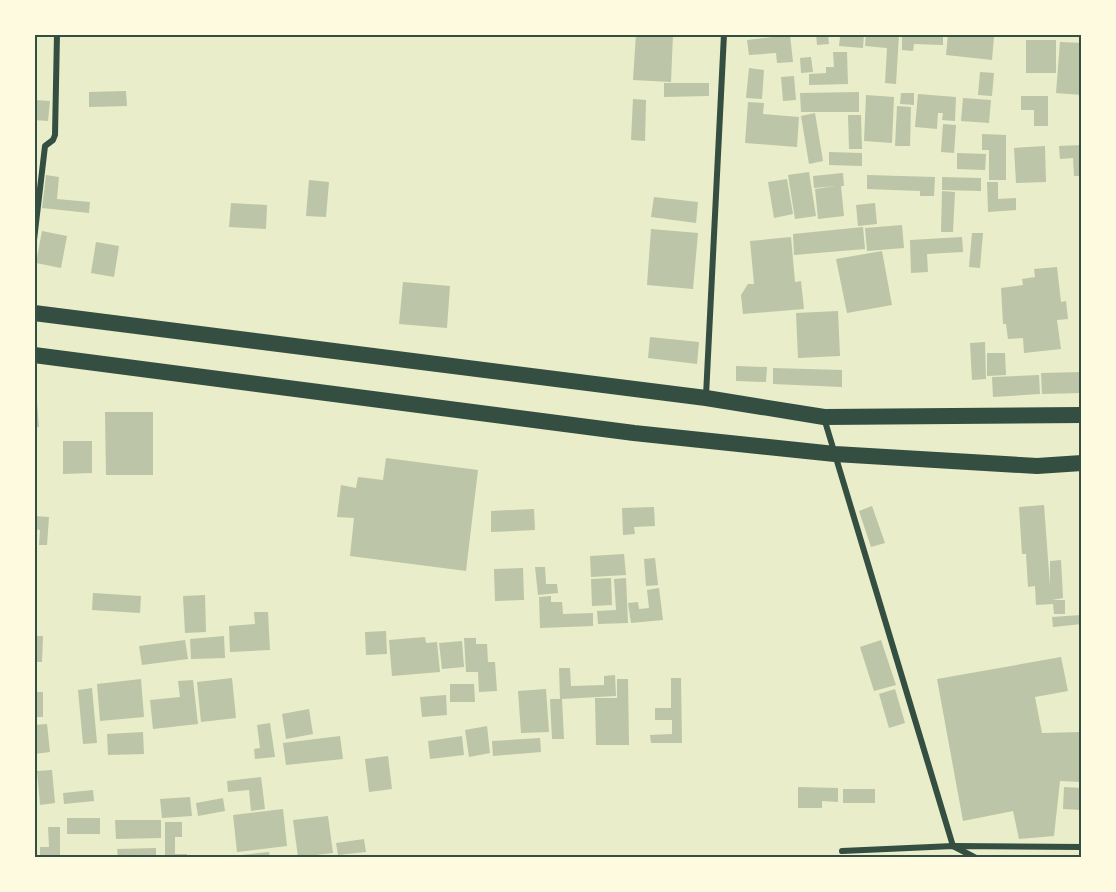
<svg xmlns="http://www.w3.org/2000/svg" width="1116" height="892" font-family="'Varela Round',sans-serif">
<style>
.building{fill:#bcc5a7}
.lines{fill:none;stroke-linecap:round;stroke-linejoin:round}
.minor{stroke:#344e41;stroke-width:6}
.trunk{stroke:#344e41;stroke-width:16}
.neatline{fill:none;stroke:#344e41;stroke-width:2}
</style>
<rect width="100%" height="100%" fill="#e9edc9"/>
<g class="building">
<polygon points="636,34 673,34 671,82 633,80"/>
<polygon points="816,34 828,34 829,44 817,45"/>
<polygon points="829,34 864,34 863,48 839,46 840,37"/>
<polygon points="866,34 899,34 896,84 885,83 887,48 865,46"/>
<polygon points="902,34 943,34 943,45 914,44 913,51 902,50"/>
<polygon points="948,34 994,37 992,60 946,55"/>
<polygon points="790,35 793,62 777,63 776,53 749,55 747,40"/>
<rect x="1026" y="40" width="30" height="33"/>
<polygon points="1060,42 1082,43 1082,95 1056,93"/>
<polygon points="833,52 847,52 848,84 809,85 809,74 826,73 826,67 834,67"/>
<polygon points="811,57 813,72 801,73 800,58"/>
<polygon points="749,68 764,70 762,99 746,98"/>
<polygon points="980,72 994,73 992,96 978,95"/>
<polygon points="794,76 796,100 783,101 781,77"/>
<polygon points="664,83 709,83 709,96 664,97"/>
<polygon points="126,91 127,106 89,107 89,92"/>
<polygon points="859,92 859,112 801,112 800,93"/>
<polygon points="901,93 914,93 914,105 900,104"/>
<polygon points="918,94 956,97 955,121 942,120 943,113 938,113 937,129 915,127"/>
<polygon points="866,95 894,97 892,143 864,141"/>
<polygon points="1021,96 1048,96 1048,126 1034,126 1034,110 1021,110"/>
<polygon points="963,98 991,100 989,123 961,121"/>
<polygon points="633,99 646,100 645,141 631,140"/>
<polygon points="34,100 50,101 48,121 34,120"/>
<polygon points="748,102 764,103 763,114 799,117 797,147 745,143"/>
<polygon points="897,106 911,107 910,146 895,146"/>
<polygon points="815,113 823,161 809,164 801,116"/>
<polygon points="848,115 861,115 862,149 849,149"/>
<polygon points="943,124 956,125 954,153 941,152"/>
<polygon points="982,134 1006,135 1006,180 989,180 989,150 982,150"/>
<polygon points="1082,145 1082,176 1074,176 1073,158 1060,159 1059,146"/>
<polygon points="1045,146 1046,182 1016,183 1014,148"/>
<polygon points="829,152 862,153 862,166 829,165"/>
<polygon points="957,153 986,154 985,170 957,169"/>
<polygon points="809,172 816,216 795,219 788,175"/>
<polygon points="843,173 844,186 841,186 844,216 818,219 815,189 835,186 814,188 813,176"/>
<polygon points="46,175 59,177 57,199 90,202 89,213 42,208"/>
<polygon points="867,175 935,177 934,196 920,196 920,191 867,189"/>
<polygon points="942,177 981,178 981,191 942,190"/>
<polygon points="787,179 793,214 774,218 768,182"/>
<polygon points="309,180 329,182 326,217 306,216"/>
<polygon points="987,182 998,182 998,199 1016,198 1016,210 988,212"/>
<polygon points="942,191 955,192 953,232 941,232"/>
<polygon points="654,197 698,202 696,223 651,217"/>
<polygon points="231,203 267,205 266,229 229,227"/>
<polygon points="875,203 877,224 858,226 856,205"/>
<polygon points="902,225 904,248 867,251 865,228"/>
<polygon points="863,227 865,249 794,255 793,234"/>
<polygon points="651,229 698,233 693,289 647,285"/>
<polygon points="42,231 67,236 61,268 36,263"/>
<polygon points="972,233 983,233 980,268 969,267"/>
<polygon points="791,237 795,282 801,281 804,309 743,314 741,295 748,284 754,284 750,241"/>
<polygon points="962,237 963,252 927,254 928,272 911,273 910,240"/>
<polygon points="96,242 119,246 114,277 91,273"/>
<polygon points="882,251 892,305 847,313 836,259"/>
<polygon points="1057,267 1061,302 1066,301 1068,319 1057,320 1061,349 1024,353 1023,338 1008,339 1006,324 1003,324 1001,288 1023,285 1022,279 1035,277 1034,269"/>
<polygon points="403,282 450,286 447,328 399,324"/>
<polygon points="838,311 840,356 798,358 796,313"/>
<polygon points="650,337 699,342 697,364 648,358"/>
<polygon points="985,342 986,379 972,380 970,343"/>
<polygon points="987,353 1005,353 1006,375 987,376"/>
<polygon points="736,366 767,367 766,382 736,381"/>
<polygon points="773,368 842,370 842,387 773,384"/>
<polygon points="1082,372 1082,393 1042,394 1041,373"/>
<polygon points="1039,375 1040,394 993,397 992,377"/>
<polygon points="34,402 37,402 39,427 34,427"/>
<polygon points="105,412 153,412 153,475 106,475"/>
<polygon points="63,441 92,441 92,473 63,474"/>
<polygon points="386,458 478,470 466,571 350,556 354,518 337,517 341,485 356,488 358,477 383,480"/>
<polygon points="1044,505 1050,586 1050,561 1061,560 1063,598 1052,600 1065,600 1065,614 1054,614 1053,604 1036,605 1035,586 1028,587 1026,554 1022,554 1019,507"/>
<polygon points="872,506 885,543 871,547 859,511"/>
<polygon points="654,507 655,526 634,527 635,534 623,535 622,508"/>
<polygon points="534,509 535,530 491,532 491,511"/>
<polygon points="34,516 49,517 47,545 39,545 40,530 34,529"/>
<polygon points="624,554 626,575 591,577 590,556"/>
<polygon points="655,558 658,585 646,586 644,559"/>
<polygon points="535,567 545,567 546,584 557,584 558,593 538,595"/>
<polygon points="523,568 524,600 495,601 494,569"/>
<polygon points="611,578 612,605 592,606 591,579"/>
<polygon points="626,578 628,623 598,624 597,611 616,610 614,579"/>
<polygon points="659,588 663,620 631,623 628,603 638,602 639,609 649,608 647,590"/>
<polygon points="93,593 141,596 140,613 92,610"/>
<polygon points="205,595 206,632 185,633 183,596"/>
<polygon points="551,596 551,602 562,602 563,614 593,613 593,626 540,628 539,597"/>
<polygon points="254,612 268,612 270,650 230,652 229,626 255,624"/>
<polygon points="1081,615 1082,624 1053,627 1052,617"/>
<polygon points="386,631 387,654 366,655 365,632"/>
<polygon points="34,636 43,636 42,662 34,662"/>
<polygon points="224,636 225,658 191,659 190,639"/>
<polygon points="425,637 426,643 437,642 440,672 392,676 389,640"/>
<polygon points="464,638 476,638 476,644 487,644 488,662 495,662 497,691 479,692 478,672 466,672"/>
<polygon points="185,640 188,659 142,665 139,646"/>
<polygon points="881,640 896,685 874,691 860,647"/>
<polygon points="462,641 464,667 442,669 439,643"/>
<polygon points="1061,657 1068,691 1035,697 1042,733 1081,732 1082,782 1060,781 1054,836 1019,839 1013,811 963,821 937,679"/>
<polygon points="559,668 570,668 571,686 604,685 604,676 615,675 616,696 562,699 564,739 552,739 550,699 560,699"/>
<polygon points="232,678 236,718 201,722 197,682"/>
<polygon points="671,678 681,678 682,743 651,743 650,735 672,734 672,720 655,720 655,708 671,708"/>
<polygon points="141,679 144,717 100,721 97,684"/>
<polygon points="617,679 628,679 629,745 596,745 595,698 617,698"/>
<polygon points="193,680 198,724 153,729 150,700 180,697 178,681"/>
<polygon points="450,684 474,684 475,702 450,702"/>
<polygon points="92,688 97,743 83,744 78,690"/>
<polygon points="546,689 549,732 521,733 518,691"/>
<polygon points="895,689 905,723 889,728 879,694"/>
<rect x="34" y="692" width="9" height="25"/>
<polygon points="446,695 447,715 422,717 420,697"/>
<polygon points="309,709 313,734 286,739 282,714"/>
<polygon points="270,723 275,757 255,759 254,749 260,748 257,725"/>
<polygon points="47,724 50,752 34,754 34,725"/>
<polygon points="487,726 490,753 469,757 465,730"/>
<polygon points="143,732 144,754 108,755 107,734"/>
<polygon points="340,736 343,759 286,765 283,743"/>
<polygon points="462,736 464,755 430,759 428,741"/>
<polygon points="540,738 541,752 493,756 492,741"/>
<polygon points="388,756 392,789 369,792 365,759"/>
<polygon points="52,770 55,803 40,805 37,771"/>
<polygon points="261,777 265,809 251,811 249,790 228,792 227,781"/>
<polygon points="798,787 838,788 838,802 822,801 822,808 798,808"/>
<polygon points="1064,787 1082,788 1082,810 1063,809"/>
<rect x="843" y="789" width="32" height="14"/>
<polygon points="93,790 94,801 64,804 63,793"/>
<polygon points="190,797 192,816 162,818 160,799"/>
<polygon points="223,798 225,811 198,816 196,803"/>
<polygon points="283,809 287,846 237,852 233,815"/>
<polygon points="328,816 333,853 298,857 293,820"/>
<rect x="67" y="818" width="33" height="16"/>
<polygon points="115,820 161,820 161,838 116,839"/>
<polygon points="165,822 182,822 182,837 175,837 175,854 187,854 187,858 165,858"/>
<polygon points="48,827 60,827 60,858 40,858 40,847 49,847"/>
<polygon points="364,839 366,852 338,855 336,843"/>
<polygon points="156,848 156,858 118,858 117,849"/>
<polygon points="269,852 270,858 232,858 232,856"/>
</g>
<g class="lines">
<g class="minor">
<polyline points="34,240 45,146 53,140 55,135 57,34"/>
<polyline points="706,396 724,34"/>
<polyline points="824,418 953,846 976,858"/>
<polyline points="842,851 953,846 1082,847"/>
</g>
<g class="trunk">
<polyline points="34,313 706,398 824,417 1082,415"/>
<polyline points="34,355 634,433 835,454 1037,466 1082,463"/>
</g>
</g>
<rect width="1116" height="892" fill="none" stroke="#fefae0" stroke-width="72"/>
<rect x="36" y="36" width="1044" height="820" class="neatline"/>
</svg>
